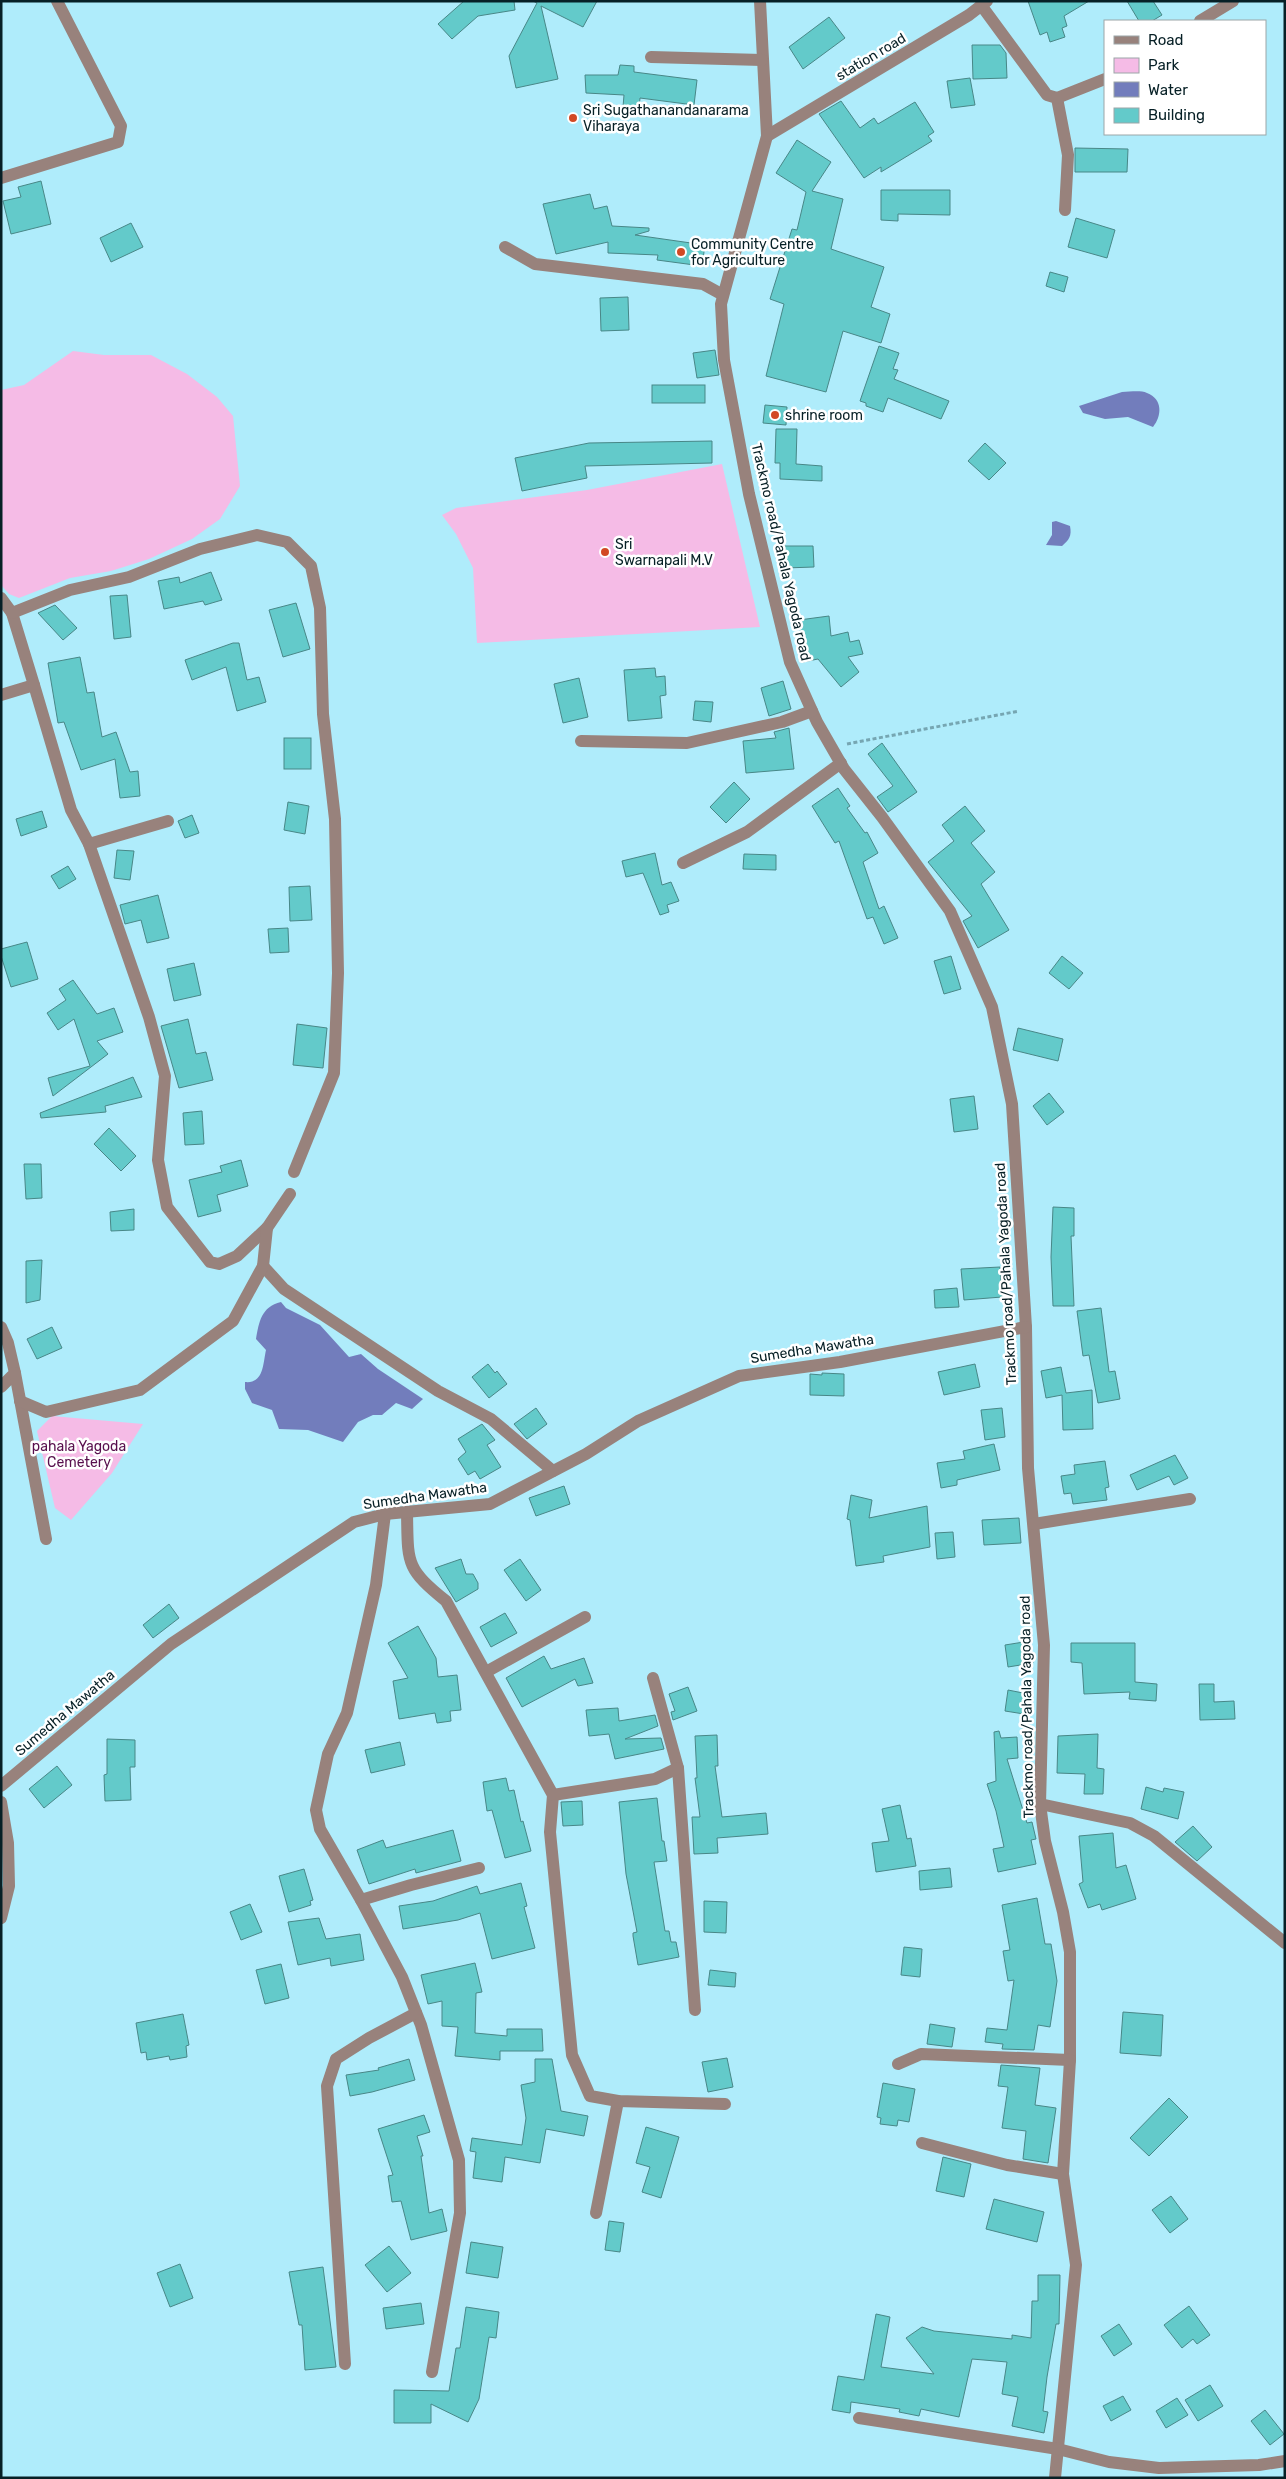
<svg xmlns="http://www.w3.org/2000/svg" width="1286" height="2479" font-family="Rubik,sans-serif">
<style>
.green{fill:#f5bbe6}
.water{fill:#727dbc}
.building{fill:#63caca;stroke:#488787}
.lines{fill:none;stroke-linecap:round;stroke-linejoin:round}
.path{stroke:#76a6b2;stroke-width:3;stroke-dasharray:4 2.5;stroke-linecap:butt}
.minor{stroke:#98827c;stroke-width:12}
.poi-dot{fill:#d24924;stroke:#fff;stroke-width:2}
.labels{text-anchor:middle;dominant-baseline:central;stroke-width:5;stroke-linejoin:round;paint-order:stroke}
.street-label{font-size:14px;fill:#072026;stroke:#fff}
.poi-label{font-size:14px;fill:#072026;stroke:#fff;text-anchor:start}
.park-label{font-size:14px;fill:#580f4d;stroke:#fff}
</style>
<rect width="100%" height="100%" fill="#afecfb"/>
<g class="green">
<polygon points="73,351 104,355 151,355 187,374 217,397 233,416 240,486 220,519 192,539 149,559 111,571 70,578 19,598 9,594 1,585 1,390 24,385"/>
<polygon points="722,464 760,627 477,643 473,568 456,534 442,515 456,508 587,490"/>
<polygon points="52,1416 143,1424 112,1473 71,1520 55,1508 37,1431"/>
</g>
<g class="water">
<path d="M 1122,392 C 1130,392 1140,390 1147,393 C 1163,399 1162,416 1153,427 L 1128,417 L 1105,419 L 1083,413 L 1079,406 Z"/>
<path d="M 1056,521 L 1070,526 C 1072,536 1069,540 1062,546 L 1046,545 L 1052,535 L 1052,522 Z"/>
<path d="M 281,1302 L 286,1308 L 320,1325 L 349,1357 L 361,1354 L 378,1369 L 423,1399 L 412,1409 L 396,1403 L 382,1415 L 373,1415 L 358,1422 L 343,1442 L 308,1430 L 279,1429 L 272,1410 L 252,1403 L 245,1389 L 245,1382 C 264,1384 263,1363 266,1350 L 256,1339 C 259,1322 261,1307 281,1302 Z"/>
</g>
<g class="building">
<polygon points="464,1 514,1 515,10 478,16 452,39 438,24"/>
<polygon points="533,1 597,1 583,27 541,6 558,79 516,88 509,56 537,3"/>
<polygon points="1028,1 1089,1 1064,16 1067,26 1062,28 1065,37 1050,42 1047,32 1040,35"/>
<polygon points="1127,1 1153,1 1162,15 1152,21 1139,21"/>
<polygon points="829,17 845,38 803,69 789,47"/>
<polygon points="972,45 1000,45 1006,53 1007,78 973,79"/>
<polygon points="620,65 634,66 634,72 697,80 694,105 640,98 639,109 623,107 624,95 586,93 585,75 618,75"/>
<polygon points="970,78 975,105 951,108 947,81"/>
<polygon points="841,101 860,128 874,118 878,124 915,102 934,132 928,136 932,141 881,172 881,167 864,178 819,114"/>
<polygon points="797,140 831,162 812,191 843,199 831,249 884,267 871,307 890,314 881,343 843,331 826,392 766,376 784,304 770,299 792,229 797,230 806,192 776,173"/>
<polygon points="1075,148 1128,149 1127,172 1075,172"/>
<polygon points="41,181 51,224 11,234 3,201 21,197 18,187"/>
<polygon points="881,190 950,190 950,215 898,214 898,221 881,220"/>
<polygon points="590,194 594,209 607,206 612,226 649,228 649,231 635,235 705,245 702,266 657,260 658,255 608,253 608,242 556,254 543,204"/>
<polygon points="1076,218 1115,230 1107,258 1068,247"/>
<polygon points="131,223 143,247 111,262 100,238"/>
<polygon points="1050,272 1068,277 1064,292 1046,286"/>
<polygon points="628,297 629,330 601,331 600,298"/>
<polygon points="879,346 899,353 893,369 898,370 894,379 949,401 941,419 888,398 883,412 866,406 866,403 860,401"/>
<polygon points="715,350 719,375 697,378 693,353"/>
<rect x="652" y="385" width="53" height="18"/>
<polygon points="765,405 787,407 786,425 763,423"/>
<polygon points="776,429 797,429 796,464 822,466 822,481 780,479 780,463 775,463"/>
<polygon points="712,441 712,463 585,466 587,478 522,491 515,458 589,443"/>
<polygon points="985,443 1006,463 989,480 968,461"/>
<polygon points="784,546 813,546 814,567 785,568"/>
<polygon points="211,572 222,600 205,605 203,601 164,609 158,581 179,577 180,583"/>
<polygon points="127,595 131,637 114,639 110,596"/>
<polygon points="296,603 310,649 283,657 269,610"/>
<polygon points="55,605 77,628 63,640 38,613"/>
<polygon points="829,616 831,636 848,632 850,642 859,640 863,654 848,657 859,672 841,687 818,659 803,662 799,620"/>
<polygon points="233,643 239,643 247,680 259,677 266,702 237,711 226,667 192,680 185,660"/>
<polygon points="80,657 87,693 94,692 102,737 116,732 130,772 138,771 140,796 120,798 115,759 81,770 64,722 58,723 48,663"/>
<polygon points="655,668 656,677 665,676 666,695 660,696 662,718 628,721 624,670"/>
<polygon points="579,678 588,717 563,723 554,684"/>
<polygon points="783,681 791,709 769,716 761,688"/>
<polygon points="695,701 713,702 711,722 693,720"/>
<polygon points="789,728 794,769 746,773 743,741 776,738 774,732"/>
<rect x="284" y="738" width="27" height="31"/>
<polygon points="882,743 917,792 888,812 877,797 893,786 868,754"/>
<polygon points="734,782 750,799 726,823 710,807"/>
<polygon points="838,788 850,806 847,808 865,833 867,832 878,853 863,862 879,909 884,906 898,938 884,944 873,917 867,919 839,841 835,843 812,806"/>
<polygon points="288,802 309,806 305,834 284,830"/>
<polygon points="965,806 985,831 971,843 995,872 981,884 1009,930 978,948 963,921 972,916 928,862 954,841 942,825"/>
<polygon points="42,811 47,827 21,836 16,819"/>
<polygon points="192,815 199,833 185,838 178,821"/>
<polygon points="117,850 134,851 130,880 114,878"/>
<polygon points="655,853 662,885 671,882 679,901 667,905 669,912 660,915 643,873 626,877 622,861"/>
<polygon points="744,854 776,855 776,870 743,869"/>
<polygon points="68,866 76,879 59,889 51,876"/>
<polygon points="310,886 312,920 290,921 289,887"/>
<polygon points="158,895 169,938 147,943 141,920 125,924 120,905"/>
<polygon points="288,928 289,952 270,953 268,929"/>
<polygon points="27,942 38,979 11,987 1,956 1,949"/>
<polygon points="951,956 961,989 944,994 934,961"/>
<polygon points="1062,956 1083,973 1069,989 1049,973"/>
<polygon points="194,963 201,995 174,1001 167,969"/>
<polygon points="73,980 97,1014 114,1008 123,1032 97,1041 108,1054 53,1096 48,1078 90,1066 74,1019 58,1030 47,1013 66,1000 59,989"/>
<polygon points="188,1019 196,1054 206,1052 213,1080 179,1088 161,1026"/>
<polygon points="297,1024 327,1028 323,1068 293,1065"/>
<polygon points="1018,1028 1063,1039 1058,1061 1013,1050"/>
<polygon points="133,1077 142,1097 105,1106 106,1112 41,1118 40,1113"/>
<polygon points="1049,1093 1064,1112 1047,1125 1033,1106"/>
<polygon points="974,1096 978,1129 954,1132 950,1099"/>
<polygon points="202,1111 204,1144 185,1145 183,1113"/>
<polygon points="109,1128 136,1156 121,1171 94,1144"/>
<polygon points="241,1160 248,1186 217,1195 221,1211 198,1217 189,1180 222,1172 220,1166"/>
<polygon points="24,1164 41,1164 42,1198 26,1199"/>
<polygon points="1053,1207 1074,1208 1074,1236 1071,1236 1074,1306 1053,1306 1051,1257"/>
<polygon points="134,1209 134,1230 111,1231 110,1212"/>
<polygon points="42,1260 40,1300 26,1303 26,1261"/>
<polygon points="1000,1267 1002,1297 964,1300 961,1269"/>
<polygon points="957,1288 959,1307 935,1308 934,1290"/>
<polygon points="1101,1308 1109,1372 1115,1371 1120,1399 1098,1403 1089,1355 1083,1356 1077,1311"/>
<polygon points="52,1327 62,1348 37,1359 27,1339"/>
<polygon points="488,1364 495,1373 497,1371 507,1384 489,1398 472,1377"/>
<polygon points="975,1364 980,1387 944,1395 938,1372"/>
<polygon points="1061,1367 1066,1393 1092,1390 1093,1429 1063,1430 1062,1395 1046,1398 1041,1371"/>
<polygon points="822,1373 844,1374 844,1396 810,1395 810,1374 822,1375"/>
<polygon points="536,1408 547,1424 527,1439 514,1424"/>
<polygon points="1002,1408 1005,1437 985,1440 981,1410"/>
<polygon points="482,1424 495,1440 487,1445 501,1467 480,1479 475,1471 468,1475 458,1459 466,1452 458,1439"/>
<polygon points="994,1444 1000,1470 957,1480 957,1485 941,1488 937,1463 965,1459 963,1451"/>
<polygon points="1175,1455 1188,1478 1174,1485 1169,1476 1137,1490 1130,1475"/>
<polygon points="1105,1461 1109,1487 1105,1488 1107,1500 1073,1504 1071,1493 1064,1494 1061,1476 1075,1474 1074,1465"/>
<polygon points="564,1486 570,1504 536,1516 529,1498"/>
<polygon points="851,1495 872,1500 869,1518 927,1506 930,1547 883,1556 884,1562 856,1566 850,1520 847,1519"/>
<polygon points="1019,1518 1021,1543 984,1545 982,1520"/>
<polygon points="953,1532 955,1557 937,1559 935,1533"/>
<polygon points="461,1559 466,1574 473,1574 478,1583 478,1589 456,1602 435,1568"/>
<polygon points="520,1559 541,1590 526,1601 504,1570"/>
<polygon points="169,1604 179,1618 153,1638 143,1625"/>
<polygon points="505,1613 517,1633 491,1647 480,1627"/>
<polygon points="418,1626 436,1658 438,1677 457,1675 461,1710 450,1711 451,1721 437,1723 435,1713 399,1719 393,1681 408,1678 388,1643"/>
<polygon points="1030,1641 1033,1663 1008,1667 1005,1645"/>
<polygon points="1071,1643 1135,1643 1135,1682 1157,1684 1156,1701 1129,1699 1130,1692 1084,1694 1082,1663 1071,1662"/>
<polygon points="544,1656 551,1669 584,1658 593,1683 578,1686 575,1679 522,1707 506,1678"/>
<polygon points="1199,1684 1214,1684 1214,1702 1234,1701 1235,1719 1200,1720"/>
<polygon points="688,1687 697,1711 673,1720 671,1712 675,1711 669,1694"/>
<polygon points="1008,1690 1028,1694 1024,1714 1005,1711"/>
<polygon points="618,1708 619,1721 655,1715 658,1726 625,1739 661,1738 664,1749 615,1759 609,1734 589,1736 586,1710"/>
<polygon points="999,1731 1001,1738 1017,1737 1018,1758 1007,1759 1027,1823 1032,1822 1036,1839 1031,1840 1036,1864 998,1872 993,1849 1004,1847 996,1811 987,1784 996,1781 994,1732"/>
<polygon points="1098,1734 1097,1768 1104,1769 1103,1794 1084,1794 1085,1774 1057,1773 1058,1736"/>
<polygon points="717,1735 718,1766 715,1766 722,1817 766,1813 768,1834 717,1838 718,1853 694,1854 692,1817 700,1817 695,1778 697,1778 695,1736"/>
<polygon points="107,1739 135,1740 135,1767 130,1767 131,1800 105,1801 104,1775 107,1774"/>
<polygon points="400,1742 405,1765 371,1773 365,1750"/>
<polygon points="57,1766 72,1785 44,1808 29,1789"/>
<polygon points="506,1778 509,1791 514,1790 521,1822 523,1821 531,1851 505,1858 492,1810 487,1811 483,1782"/>
<polygon points="1146,1787 1163,1792 1164,1788 1184,1792 1178,1819 1141,1809"/>
<polygon points="657,1798 662,1841 664,1841 667,1861 654,1862 665,1931 669,1931 671,1942 676,1942 679,1957 638,1965 633,1936 633,1933 637,1932 626,1874 619,1802"/>
<polygon points="582,1801 583,1825 563,1826 561,1802"/>
<polygon points="900,1805 907,1839 911,1838 916,1866 876,1872 872,1843 889,1841 882,1809"/>
<polygon points="1193,1826 1212,1847 1197,1861 1175,1842"/>
<polygon points="453,1830 461,1861 416,1873 415,1869 369,1884 357,1850 383,1840 386,1848"/>
<polygon points="1113,1833 1116,1868 1126,1865 1136,1899 1102,1910 1100,1904 1088,1908 1079,1884 1083,1882 1079,1836"/>
<polygon points="950,1868 952,1887 920,1890 919,1871"/>
<polygon points="304,1869 313,1900 310,1901 311,1905 289,1912 279,1876"/>
<polygon points="521,1883 527,1906 524,1907 535,1948 492,1959 480,1913 458,1920 403,1929 399,1906 433,1901 477,1886 480,1894"/>
<polygon points="1037,1898 1045,1944 1051,1944 1057,1981 1050,2027 1038,2025 1034,2050 1002,2049 1003,2044 985,2042 987,2028 1007,2030 1014,1980 1008,1981 1003,1951 1010,1950 1002,1905"/>
<polygon points="704,1901 727,1902 726,1933 704,1932"/>
<polygon points="250,1904 262,1932 241,1940 230,1912"/>
<polygon points="319,1918 326,1939 360,1934 364,1960 331,1966 330,1958 298,1965 288,1922"/>
<polygon points="904,1947 922,1949 920,1977 901,1975"/>
<polygon points="475,1963 482,1992 476,1993 475,2033 507,2036 507,2029 542,2029 543,2051 500,2051 500,2060 455,2056 458,2027 442,2026 442,2001 428,2004 421,1975"/>
<polygon points="281,1964 289,1998 265,2004 256,1970"/>
<polygon points="710,1970 736,1973 735,1987 708,1985"/>
<polygon points="1123,2012 1163,2015 1161,2056 1120,2053"/>
<polygon points="183,2014 189,2045 186,2046 187,2057 170,2060 169,2056 147,2060 146,2052 141,2053 136,2023"/>
<polygon points="930,2024 955,2028 952,2047 927,2044"/>
<polygon points="727,2058 733,2087 708,2092 702,2062"/>
<polygon points="409,2059 415,2080 372,2092 350,2096 346,2075 379,2070 378,2068"/>
<polygon points="535,2059 552,2059 561,2111 588,2116 584,2136 546,2129 540,2163 505,2157 502,2182 473,2178 476,2152 470,2151 472,2138 522,2145 526,2118 521,2085 535,2082"/>
<polygon points="1001,2065 1040,2068 1035,2105 1056,2108 1048,2163 1023,2159 1026,2131 1002,2128 1008,2087 998,2086"/>
<polygon points="883,2083 915,2089 909,2122 898,2120 897,2126 880,2124 881,2118 877,2117"/>
<polygon points="1169,2098 1188,2117 1149,2156 1130,2138"/>
<polygon points="424,2115 430,2132 417,2136 423,2156 421,2156 429,2213 442,2209 447,2231 411,2240 401,2201 392,2202 388,2176 393,2175 378,2129"/>
<polygon points="646,2127 679,2137 661,2198 642,2192 650,2167 636,2163"/>
<polygon points="943,2157 971,2164 964,2197 936,2191"/>
<polygon points="1171,2196 1188,2219 1170,2233 1152,2210"/>
<polygon points="994,2199 1044,2212 1037,2242 986,2229"/>
<polygon points="609,2221 624,2223 620,2252 605,2250"/>
<polygon points="471,2242 503,2247 498,2278 466,2273"/>
<polygon points="389,2246 411,2273 387,2292 365,2265"/>
<polygon points="180,2264 193,2298 170,2307 157,2273"/>
<polygon points="323,2267 336,2367 305,2370 302,2325 299,2325 289,2272"/>
<polygon points="1038,2275 1060,2275 1059,2324 1056,2324 1047,2377 1043,2411 1048,2412 1044,2433 1012,2426 1018,2397 1002,2394 1007,2362 972,2359 959,2417 921,2409 919,2416 899,2412 900,2409 851,2402 850,2413 832,2410 838,2376 864,2380 876,2314 890,2317 881,2367 934,2374 906,2338 922,2327 934,2331 1012,2339 1012,2335 1031,2338 1032,2301 1038,2301"/>
<polygon points="421,2303 424,2324 386,2329 383,2308"/>
<polygon points="1189,2306 1210,2335 1197,2344 1193,2339 1182,2348 1164,2325"/>
<polygon points="466,2307 499,2312 496,2338 489,2337 479,2399 468,2422 431,2404 431,2423 394,2423 394,2390 449,2391 456,2348 460,2348"/>
<polygon points="1119,2324 1132,2344 1114,2356 1101,2336"/>
<polygon points="1210,2385 1223,2406 1198,2421 1185,2400"/>
<polygon points="1123,2396 1131,2410 1111,2421 1103,2406"/>
<polygon points="1177,2398 1188,2415 1166,2428 1156,2411"/>
<polygon points="1265,2410 1284,2434 1270,2445 1251,2421"/>
</g>
<g class="lines">
<polyline class="path" points="847,744 1019,711"/>
<g class="minor">
<polyline points="760,1 767,136 721,304 724,360 749,494 790,662 817,722 844,769 882,817 950,911 992,1007 1012,1104 1026,1327 1028,1468 1044,1645 1040,1804 1045,1841 1063,1912 1070,1952 1070,2060 1063,2174 1076,2265 1055,2478"/>
<polyline points="981,5 1047,95 1057,98 1068,155 1065,210"/>
<polyline points="1200,21 1233,1"/>
<polyline points="651,57 762,60"/>
<polyline points="1057,98 1105,79"/>
<polyline points="767,136 969,15 987,1"/>
<polyline points="1,178 118,142 121,126 57,1"/>
<polyline points="505,247 535,264 703,284 723,295"/>
<polyline points="1,598 12,613 34,685 1,695"/>
<polyline points="12,613 70,590 129,577 200,549 257,535 287,542 311,566 320,608 323,714 335,819 338,973 334,1073 294,1172"/>
<polyline points="34,685 71,810 89,844 149,1017 165,1076 158,1160 167,1207 210,1262 219,1264 237,1256 267,1228"/>
<polyline points="581,741 687,743 782,722 812,711"/>
<polyline points="89,844 168,821"/>
<polyline points="683,863 747,832 841,763"/>
<polyline points="263,1266 284,1289 438,1391 491,1419 553,1471"/>
<polyline points="1,1327 8,1343 15,1373 1,1387"/>
<polyline points="15,1373 46,1539"/>
<polyline points="20,1401 46,1412 140,1390 233,1321 263,1266 267,1228 290,1194"/>
<path d="M 407,1512 C 408,1563 405,1568 446,1601 L 553,1795 L 550,1832 L 572,2055 L 590,2096 L 618,2101 L 725,2104"/>
<polyline points="385,1514 376,1585 347,1713 328,1754 316,1810 320,1829 361,1900 402,1977 421,2025 459,2160 460,2213 432,2372"/>
<polyline points="1034,1524 1190,1499"/>
<polyline points="486,1672 585,1617"/>
<polyline points="653,1678 678,1768 695,2010"/>
<polyline points="1,1786 171,1644 354,1522 385,1514 490,1504 586,1454 638,1421 739,1376 840,1362 1026,1327"/>
<polyline points="553,1795 655,1779 678,1768"/>
<polyline points="1,1802 8,1843 9,1886 1,1918"/>
<polyline points="1040,1804 1130,1823 1154,1836 1285,1943"/>
<polyline points="361,1900 411,1885 479,1868"/>
<polyline points="898,2064 921,2054 1070,2060"/>
<polyline points="922,2143 1007,2165 1063,2174"/>
<polyline points="596,2213 618,2101"/>
<polyline points="345,2364 327,2086 336,2059 369,2038 416,2013"/>
<polyline points="859,2418 1058,2449 1109,2462 1159,2468 1259,2465 1285,2461"/>
</g>
</g>
<g class="poi-dot">
<circle cx="573" cy="118" r="5"/>
<circle cx="681" cy="252" r="5"/>
<circle cx="775" cy="415" r="5"/>
<circle cx="605" cy="552" r="5"/>
</g>
<g class="labels">
<g class="street-label">
<text transform="translate(871 57) rotate(-31)">station road</text>
<text transform="translate(781 552) rotate(77)">Trackmo road/Pahala Yagoda road</text>
<text transform="translate(1006 1274) rotate(-93)">Trackmo road/Pahala Yagoda road</text>
<text transform="translate(812 1349) rotate(-9)">Sumedha Mawatha</text>
<text transform="translate(425 1496) rotate(-8)">Sumedha Mawatha</text>
<text transform="translate(1027 1707) rotate(-91)">Trackmo road/Pahala Yagoda road</text>
<text transform="translate(65 1713) rotate(-40)">Sumedha Mawatha</text>
</g>
<g class="poi-label">
<text x="583" y="110">Sri Sugathanandanarama<tspan x="583" dy="16">Viharaya</tspan></text>
<text x="691" y="244">Community Centre<tspan x="691" dy="16">for Agriculture</tspan></text>
<text x="785" y="415">shrine room</text>
<text x="615" y="544">Sri<tspan x="615" dy="16">Swarnapali M.V</tspan></text>
</g>
<g class="park-label">
<text x="79" y="1446">pahala Yagoda<tspan x="79" dy="16">Cemetery</tspan></text>
</g>
</g>
<rect width="1286" height="2479" fill="none" stroke="#072026" stroke-width="5"/>
<rect x="1104" y="20" width="162" height="115" fill="#ffffff" stroke="#9ca6a8"/>
<rect x="1114" y="36" width="25" height="8" fill="#98827c" stroke="#9ca6a8"/>
<text x="1148" y="45" font-size="15" fill="#072026">Road</text>
<rect x="1114" y="58" width="25" height="15" fill="#f5bbe6" stroke="#9ca6a8"/>
<text x="1148" y="70" font-size="15" fill="#072026">Park</text>
<rect x="1114" y="82" width="25" height="15" fill="#727dbc" stroke="#9ca6a8"/>
<text x="1148" y="95" font-size="15" fill="#072026">Water</text>
<rect x="1114" y="108" width="25" height="15" fill="#63caca" stroke="#9ca6a8"/>
<text x="1148" y="120" font-size="15" fill="#072026">Building</text>
</svg>
